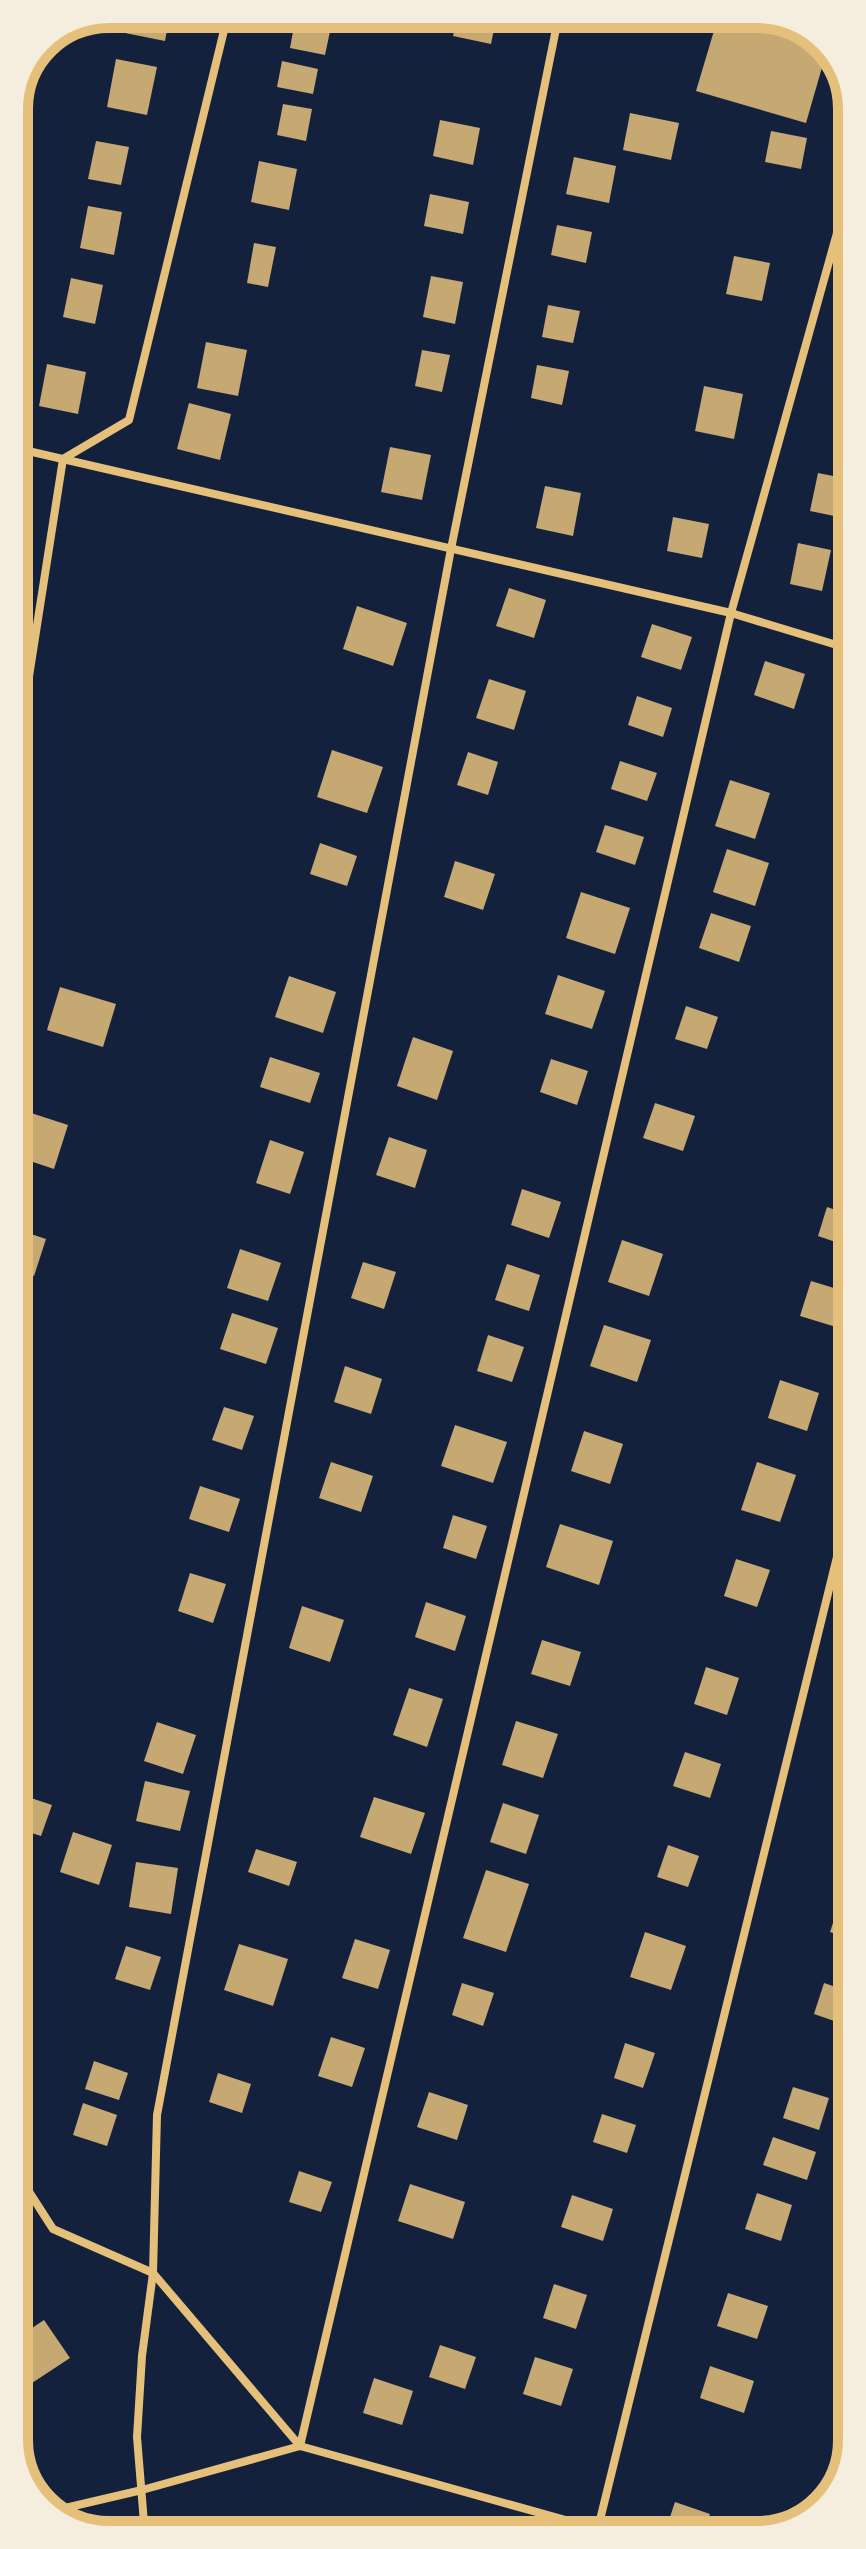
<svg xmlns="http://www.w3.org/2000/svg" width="866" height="2549" font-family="Arial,sans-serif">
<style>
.building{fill:#c6a872}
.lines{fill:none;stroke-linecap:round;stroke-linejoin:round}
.minor{stroke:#e5c07b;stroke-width:8}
.rim{fill:none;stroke:#e5c07b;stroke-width:10}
</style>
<rect width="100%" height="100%" fill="#14213d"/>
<g class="building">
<polygon points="124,14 170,14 165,41 120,32"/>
<polygon points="458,14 497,14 491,44 453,36"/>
<polygon points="602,14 638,14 636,25 602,18"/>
<polygon points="719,14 764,14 819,37 827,50 806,123 696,91"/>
<polygon points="296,15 332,22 325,55 290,48"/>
<polygon points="116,59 157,67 147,115 107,107"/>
<polygon points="282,61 318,69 313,94 277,87"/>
<polygon points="283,104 312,109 306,141 277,135"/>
<polygon points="630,113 679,123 671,160 623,150"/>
<polygon points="440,120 480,128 473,165 433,156"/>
<polygon points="771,131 807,138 801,169 765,162"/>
<polygon points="96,141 129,147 121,185 88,179"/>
<polygon points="574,157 616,166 609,203 566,194"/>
<polygon points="259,161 297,169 289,210 251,202"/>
<polygon points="430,194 469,202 463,234 424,226"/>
<polygon points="88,206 122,212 114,255 80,248"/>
<polygon points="557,225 592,232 586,263 551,255"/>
<polygon points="254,243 276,247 268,287 247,283"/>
<polygon points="734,256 770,263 762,301 726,294"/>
<polygon points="431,276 463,282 455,324 423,317"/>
<polygon points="71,278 103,285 95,324 63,317"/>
<polygon points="548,305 580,311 573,343 542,337"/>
<polygon points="206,342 247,350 238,396 197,388"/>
<polygon points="422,350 450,355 442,392 415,386"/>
<polygon points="47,364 86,372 78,414 39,406"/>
<polygon points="537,365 569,371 562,405 531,398"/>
<polygon points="843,368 849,369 849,414 835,411"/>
<polygon points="704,386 743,394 734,439 695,431"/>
<polygon points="189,403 231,414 220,460 177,449"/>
<polygon points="390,447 431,455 422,500 381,492"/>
<polygon points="818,473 849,479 849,519 810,511"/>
<polygon points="545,486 581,493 573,536 536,528"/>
<polygon points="673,517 709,524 702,558 667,551"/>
<polygon points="798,543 831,550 822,591 790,584"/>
<polygon points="509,588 546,600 534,638 496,626"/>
<polygon points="357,606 407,623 393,666 343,649"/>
<polygon points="652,624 692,637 681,670 641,657"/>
<polygon points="765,661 805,674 794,709 754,695"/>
<polygon points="489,679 526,691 514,730 476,718"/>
<polygon points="637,696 672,708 663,737 628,725"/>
<polygon points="332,750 383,767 367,813 317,797"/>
<polygon points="468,752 498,762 488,795 457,785"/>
<polygon points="620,761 657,773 647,801 611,789"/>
<polygon points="730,780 770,793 755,839 715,826"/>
<polygon points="605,825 644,837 635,865 596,852"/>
<polygon points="320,843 357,856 347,886 310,874"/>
<polygon points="727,849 769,863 755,906 713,892"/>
<polygon points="455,861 495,874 483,910 444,897"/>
<polygon points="581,892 630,908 615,954 566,938"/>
<polygon points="711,913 751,926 739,962 699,948"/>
<polygon points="558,975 605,991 592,1029 545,1014"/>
<polygon points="289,976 336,992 323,1033 275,1017"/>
<polygon points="60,987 116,1004 103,1047 47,1030"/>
<polygon points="686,1006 718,1017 707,1049 675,1039"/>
<polygon points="413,1037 453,1051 437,1100 397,1086"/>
<polygon points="270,1057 320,1073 310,1103 260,1087"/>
<polygon points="551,1059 588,1071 577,1105 540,1092"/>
<polygon points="655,1103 695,1116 683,1151 643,1138"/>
<polygon points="28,1112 68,1125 54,1169 15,1156 15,1149"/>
<polygon points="848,1127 850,1128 850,1163 837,1159"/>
<polygon points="389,1137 427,1150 415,1188 376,1175"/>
<polygon points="270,1140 304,1152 290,1194 256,1183"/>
<polygon points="522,1189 561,1202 549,1238 511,1225"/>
<polygon points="827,1207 850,1215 850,1247 818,1236"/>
<polygon points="16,1229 46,1239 34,1276 16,1269"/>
<polygon points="622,1240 663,1254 649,1296 608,1282"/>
<polygon points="240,1249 281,1263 268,1301 227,1288"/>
<polygon points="363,1262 396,1272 384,1309 351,1298"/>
<polygon points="507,1264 540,1275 529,1311 495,1300"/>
<polygon points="811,1281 847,1292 836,1327 800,1316"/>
<polygon points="232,1313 278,1328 266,1364 220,1349"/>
<polygon points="604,1325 651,1340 637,1382 590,1366"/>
<polygon points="488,1335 524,1347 512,1382 477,1371"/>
<polygon points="345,1366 382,1379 371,1414 334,1402"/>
<polygon points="780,1380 819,1393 807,1431 768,1418"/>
<polygon points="224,1407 254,1416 242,1450 212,1440"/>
<polygon points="455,1425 507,1442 493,1483 441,1466"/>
<polygon points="584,1431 623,1444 610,1484 571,1471"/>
<polygon points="331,1462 373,1476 361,1512 319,1498"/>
<polygon points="757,1462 796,1475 780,1522 741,1510"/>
<polygon points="200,1486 240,1499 229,1532 189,1519"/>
<polygon points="453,1515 487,1526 476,1559 443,1548"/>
<polygon points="560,1524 613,1541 599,1585 546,1567"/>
<polygon points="736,1559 770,1570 757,1607 724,1596"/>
<polygon points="190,1573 226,1584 213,1623 178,1611"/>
<polygon points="426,1602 466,1616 455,1651 415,1637"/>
<polygon points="302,1606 344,1620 330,1662 289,1648"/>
<polygon points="542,1640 581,1652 570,1686 531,1674"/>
<polygon points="706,1667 739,1678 727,1715 694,1704"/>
<polygon points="409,1688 443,1699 427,1747 393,1735"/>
<polygon points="516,1721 558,1734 543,1778 502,1765"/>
<polygon points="157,1722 196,1735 183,1774 144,1761"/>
<polygon points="685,1752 721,1764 710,1798 673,1786"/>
<polygon points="145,1781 190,1791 180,1831 136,1821"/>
<polygon points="16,1793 52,1805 41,1836 16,1828"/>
<polygon points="374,1797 425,1813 411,1854 360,1837"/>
<polygon points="503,1803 539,1815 526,1854 490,1842"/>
<polygon points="73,1832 112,1845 99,1885 60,1872"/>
<polygon points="668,1845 699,1856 688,1887 657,1877"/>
<polygon points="256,1849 297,1862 289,1886 248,1872"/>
<polygon points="136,1862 178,1868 171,1914 129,1907"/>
<polygon points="486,1870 529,1884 506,1952 463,1938"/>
<polygon points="841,1899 851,1903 851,1939 830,1932"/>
<polygon points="645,1932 686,1946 671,1990 630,1977"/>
<polygon points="355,1939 390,1950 378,1989 342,1978"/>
<polygon points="239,1944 288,1959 273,2006 224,1990"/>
<polygon points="126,1946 161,1957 150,1990 115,1979"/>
<polygon points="462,1983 494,1993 483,2026 452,2015"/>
<polygon points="824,1983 851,1992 843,2024 814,2014"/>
<polygon points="331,2037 365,2048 352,2087 318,2076"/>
<polygon points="625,2043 655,2053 643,2088 614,2078"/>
<polygon points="94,2061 128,2073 119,2100 85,2089"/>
<polygon points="218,2073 251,2084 242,2113 209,2102"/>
<polygon points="793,2087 829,2098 819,2130 783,2118"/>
<polygon points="429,2092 468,2105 457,2140 417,2127"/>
<polygon points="83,2103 117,2115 107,2146 73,2135"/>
<polygon points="602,2114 636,2125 627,2153 593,2142"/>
<polygon points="773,2137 816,2152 807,2180 763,2165"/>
<polygon points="299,2171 332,2182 321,2212 289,2202"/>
<polygon points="410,2184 465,2202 453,2239 398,2221"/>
<polygon points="757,2193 792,2205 781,2241 745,2229"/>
<polygon points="572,2195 613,2209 603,2241 561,2227"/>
<polygon points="17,2266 31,2287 17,2296"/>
<polygon points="554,2284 587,2295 576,2329 543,2318"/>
<polygon points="728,2293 768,2306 757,2339 717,2326"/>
<polygon points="44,2320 70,2358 32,2383 17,2360 17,2338"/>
<polygon points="440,2345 476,2357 465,2389 429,2377"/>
<polygon points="535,2357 573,2369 561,2406 523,2394"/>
<polygon points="710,2366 754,2381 744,2413 700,2398"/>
<polygon points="374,2378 413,2391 402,2425 363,2413"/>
<polygon points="675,2502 710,2514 704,2532 665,2532"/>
</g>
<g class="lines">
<g class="minor">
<polyline points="15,448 731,613 850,649"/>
<polyline points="15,766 63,459 129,420 228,14"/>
<polyline points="15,860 29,942 15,997"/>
<polyline points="15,939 29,942"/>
<polyline points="17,2173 53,2229 153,2273 300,2446"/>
<polyline points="300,2446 731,613 849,190"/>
<polyline points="48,2512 142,2490 300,2446 612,2533"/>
<polyline points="598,2528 851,1500"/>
<polyline points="145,2535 137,2437 142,2356 153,2273 157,2115 451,549 559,14"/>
</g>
</g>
<path d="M0 0H866V2549H0ZM109 28H757A81 81 0 0 1 838 109V2440A81 81 0 0 1 757 2521H109A81 81 0 0 1 28 2440V109A81 81 0 0 1 109 28Z" fill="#f5edde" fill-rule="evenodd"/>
<path class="rim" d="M109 28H757A81 81 0 0 1 838 109V2440A81 81 0 0 1 757 2521H109A81 81 0 0 1 28 2440V109A81 81 0 0 1 109 28Z"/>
</svg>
